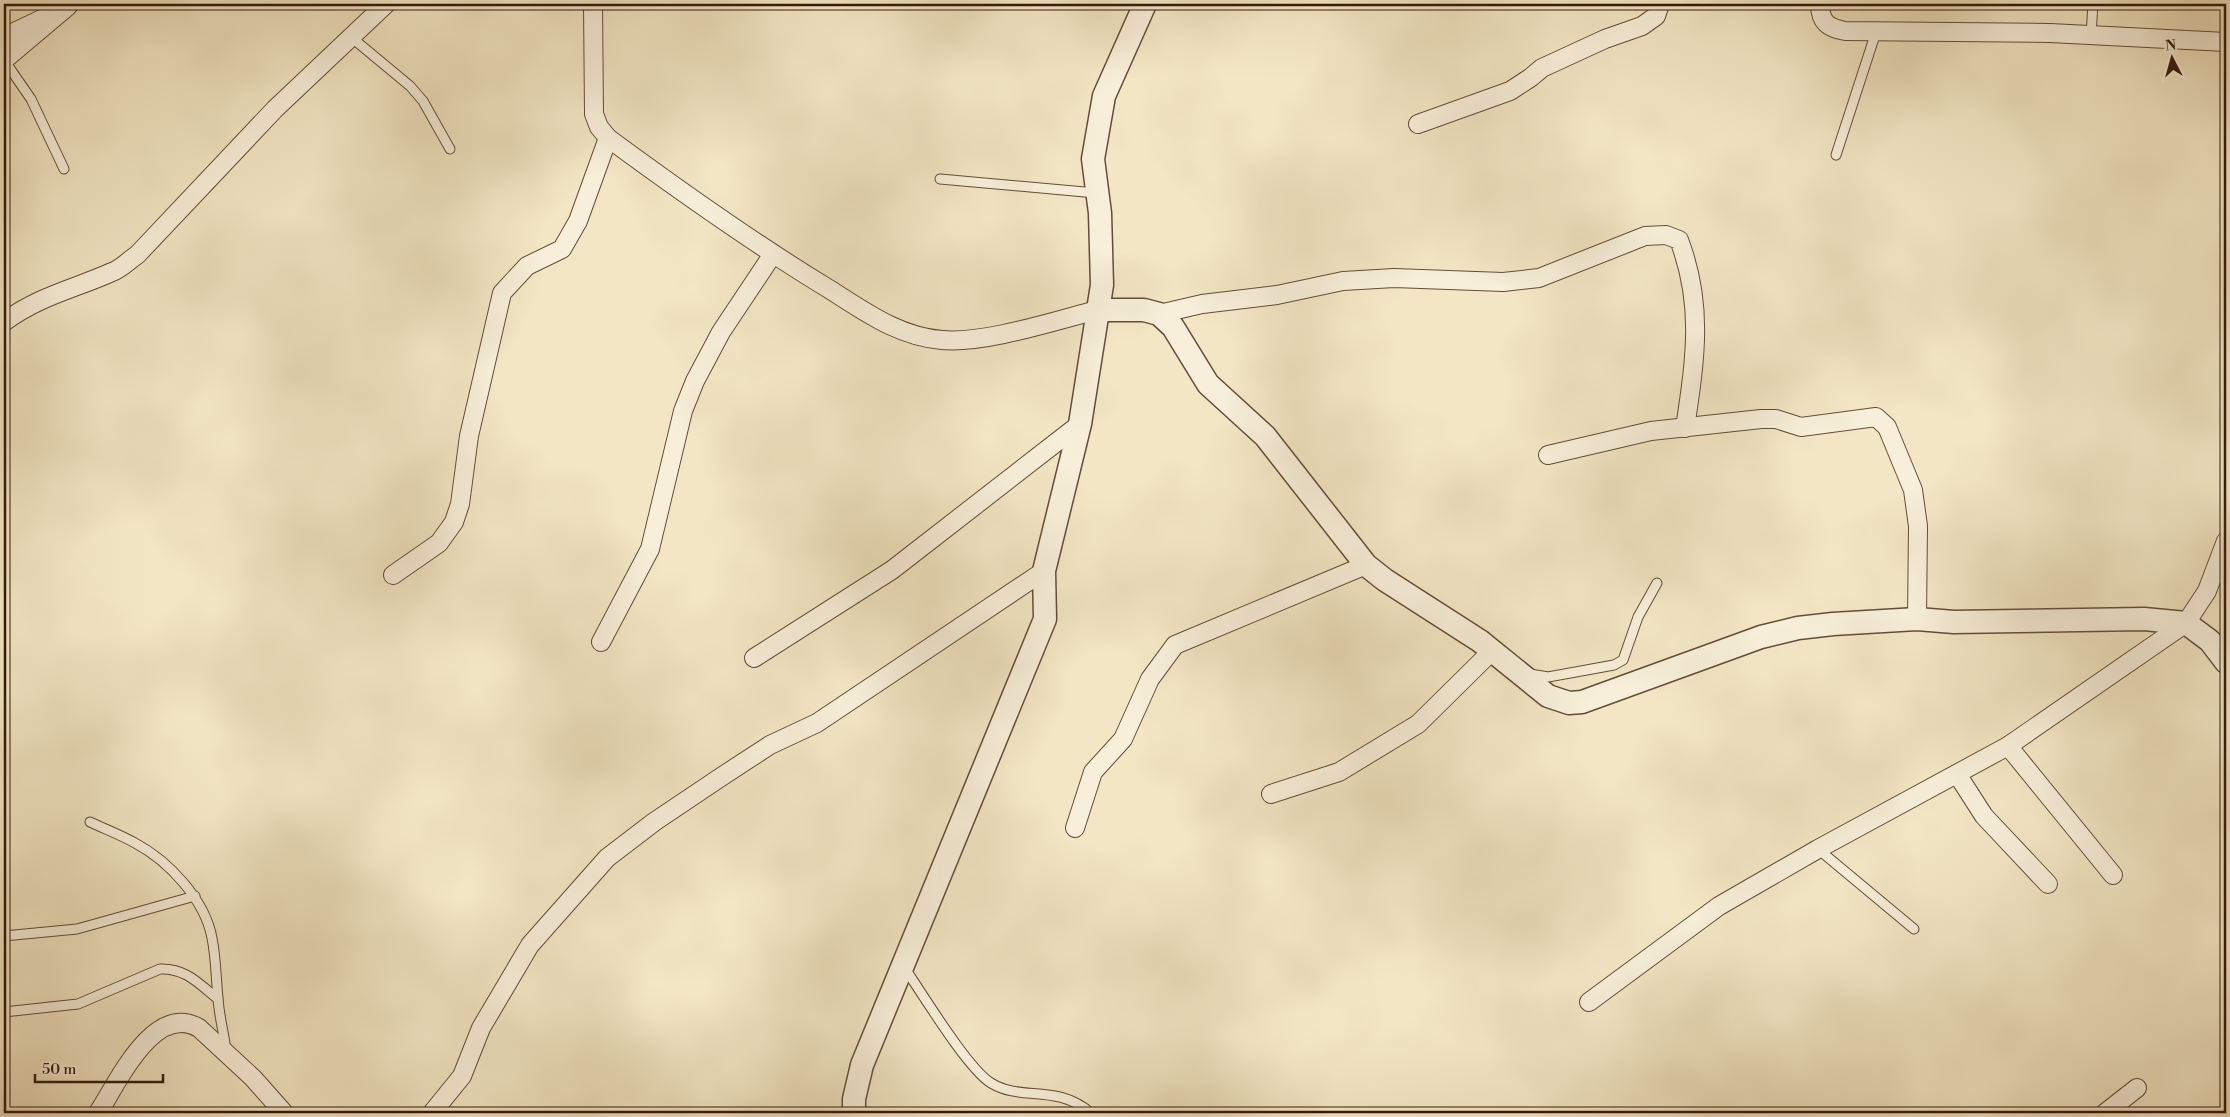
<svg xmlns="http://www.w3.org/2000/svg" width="2230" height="1117" font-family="'Libre Bodoni',serif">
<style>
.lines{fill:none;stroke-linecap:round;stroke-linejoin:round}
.service-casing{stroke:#634d38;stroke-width:11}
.minor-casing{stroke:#634d38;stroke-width:20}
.tertiary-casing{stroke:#634d38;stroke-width:25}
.service{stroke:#f7efd9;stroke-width:9}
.minor{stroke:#f7efd9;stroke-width:18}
.tertiary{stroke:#f7efd9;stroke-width:22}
</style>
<rect width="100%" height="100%" fill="#f2e6c4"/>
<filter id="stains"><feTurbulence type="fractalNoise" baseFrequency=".004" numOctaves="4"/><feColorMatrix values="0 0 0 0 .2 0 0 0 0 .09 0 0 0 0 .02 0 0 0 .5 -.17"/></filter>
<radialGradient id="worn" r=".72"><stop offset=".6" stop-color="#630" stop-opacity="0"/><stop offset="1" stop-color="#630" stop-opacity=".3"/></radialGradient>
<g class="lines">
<g class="service-casing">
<g id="service">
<polyline points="2091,35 2093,4"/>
<polyline points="351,37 410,86 423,101 450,149"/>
<polyline points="4,60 31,99 64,169"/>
<polyline points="1836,155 1876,32"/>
<polyline points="940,179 1096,193"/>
<polyline points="1530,674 1548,677 1614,665 1623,660 1638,617 1657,583"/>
<path d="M 90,822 C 105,829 121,835 135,843 C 169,861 205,900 212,938 C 216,958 216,978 218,998 C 219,1016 224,1033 226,1051"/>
<polyline points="1818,849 1914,929"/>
<polyline points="4,936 77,929 195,896"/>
<path d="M 904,967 C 922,993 967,1068 991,1083 C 1022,1102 1055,1083 1091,1113"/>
<path d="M 4,1012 L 78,1004 L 160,969 C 186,968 199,984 218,999"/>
</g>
</g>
<g class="minor-casing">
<g id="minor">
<path d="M 593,4 L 594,114 L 599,127 L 608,138 C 680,191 753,243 829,289 C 864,311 899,337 942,340 C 984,344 1054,321 1097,310"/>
<path d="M 1820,4 C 1820,22 1828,28 1845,31 L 2050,33 L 2226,42"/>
<polyline points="4,37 44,18"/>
<polyline points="4,60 68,6"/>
<polyline points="1418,124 1510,91 1530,78 1542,68 1605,39 1642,26 1656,16 1660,4"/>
<path d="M 1159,314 L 1202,304 L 1277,295 L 1343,281 L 1394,278 L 1503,282 L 1539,278 L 1645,236 L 1666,235 L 1679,240 C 1704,305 1695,361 1685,428"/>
<path d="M 4,322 C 39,296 74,289 112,272 C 121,269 129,260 137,255 L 275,109 L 386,4"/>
<polyline points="1548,455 1651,431 1761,419 1776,419 1801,427 1876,417 1887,427 1913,490 1918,526 1917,619"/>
<polyline points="393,575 439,543 454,522 460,504 469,436 502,293 527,266 562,249 578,221 608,138"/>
<polyline points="601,642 650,549 683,411 695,381 721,332 773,254"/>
<polyline points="754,658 892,570 1080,424"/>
<polyline points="2008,746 2113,875"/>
<polyline points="1957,774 1984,816 2048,884"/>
<polyline points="1271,794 1339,772 1418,724 1492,651"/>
<polyline points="1075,828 1093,772 1123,739 1150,679 1175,645 1366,565"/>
<polyline points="1589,1002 1719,906 1818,849 2008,746 2186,623 2207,591 2226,541"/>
<path d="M 98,1113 C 118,1082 154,1002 199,1028 L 253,1078 L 284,1113"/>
<polyline points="432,1113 462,1076 481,1028 530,945 607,858 654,822 721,777 770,745 817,723 1044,571"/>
<polyline points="2105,1113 2137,1088"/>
</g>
</g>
<g class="tertiary-casing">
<g id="tertiary">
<polyline points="1097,310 1144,310 1159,314 1173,327 1208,384 1265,436 1366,565 1385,580 1480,641 1548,696 1569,703 1582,702 1761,637 1798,628 1833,624 1917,619 1954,622 2144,619 2186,623 2210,641 2226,662"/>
<polyline points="854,1113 854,1099 862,1065 1045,619 1044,571 1080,424 1102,285 1100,213 1093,159 1104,96 1145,4"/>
</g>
</g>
<use href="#service" class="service"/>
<use href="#minor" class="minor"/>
<use href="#tertiary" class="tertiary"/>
</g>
<rect width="2230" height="1117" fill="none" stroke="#f2e6c4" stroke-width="20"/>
<rect x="5" y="5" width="2220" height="1107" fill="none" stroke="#331a0a" stroke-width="2.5"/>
<rect x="10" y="10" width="2210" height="1097" fill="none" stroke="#331a0a"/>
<g transform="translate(2172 58) rotate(354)" stroke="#f7efd9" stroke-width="4" paint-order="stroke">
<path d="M0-4L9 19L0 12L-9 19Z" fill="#331a0a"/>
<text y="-8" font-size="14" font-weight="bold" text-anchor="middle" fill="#331a0a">N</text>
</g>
<path d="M35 1074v8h128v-8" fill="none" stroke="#331a0a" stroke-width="2.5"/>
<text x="42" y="1074" font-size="15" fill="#331a0a" stroke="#f7efd9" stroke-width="4" paint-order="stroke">50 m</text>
<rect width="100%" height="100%" filter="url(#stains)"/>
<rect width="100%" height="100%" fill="url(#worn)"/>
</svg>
